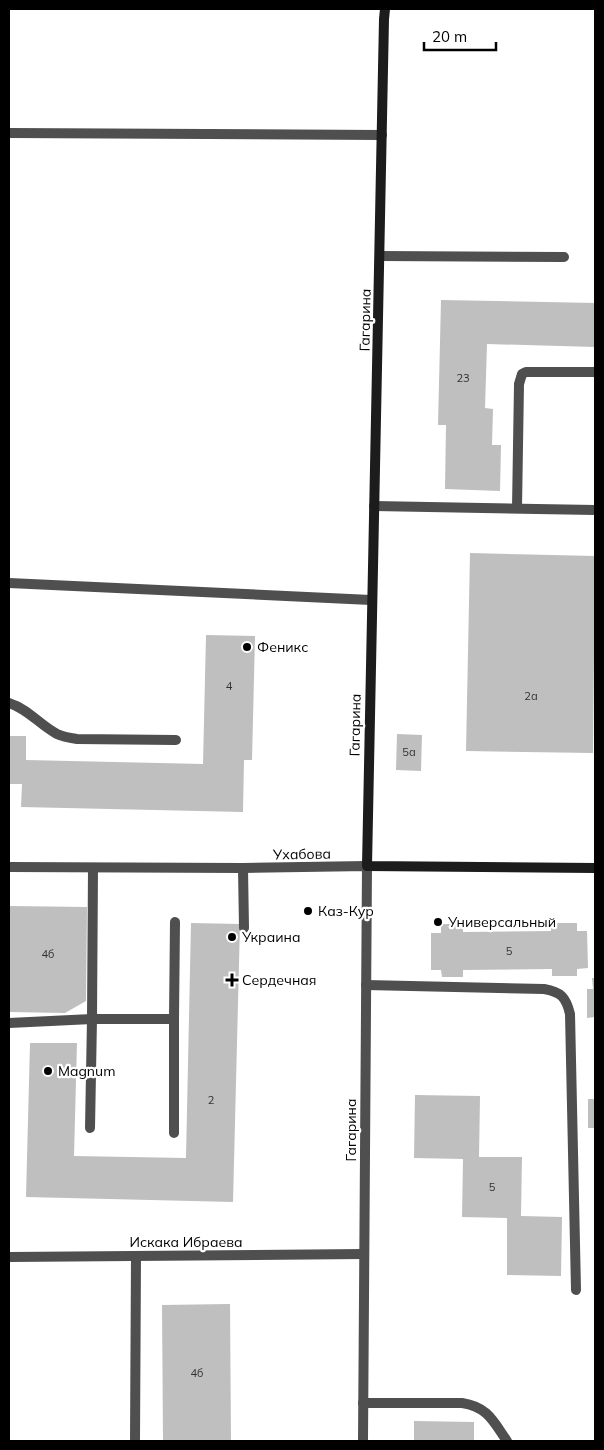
<svg xmlns="http://www.w3.org/2000/svg" width="604" height="1450" font-family="Mulish,sans-serif">
<style>
.building{fill:#bfbfbf}
.lines{fill:none;stroke-linecap:round;stroke-linejoin:round}
.lane{stroke:#4f4f4f;stroke-width:10}
.street{stroke:#4f4f4f;stroke-width:10}
.secondary{stroke:#1c1c1c;stroke-width:10}
.poi-dot{fill:#000;stroke:#fff;stroke-width:2}
.labels{text-anchor:middle;dominant-baseline:central;stroke-width:4.5;stroke-linejoin:round;paint-order:stroke}
.number-label{font-size:11px;fill:#303030}
.street-label{font-size:14px;fill:#000;stroke:#fff}
.poi-label{font-size:14px;fill:#000;stroke:#fff;text-anchor:start}
</style>
<rect width="100%" height="100%" fill="#fff"/>
<g class="building">
<polygon points="441,300 595,303 595,347 487,344 485,408 493,409 492,445 501,445 500,491 445,489 446,425 438,425"/>
<polygon points="470,553 595,556 593,753 466,751"/>
<polygon points="206,635 255,636 252,760 244,760 243,812 21,807 22,784 9,784 9,736 26,736 26,760 203,764"/>
<polygon points="397,734 422,735 421,771 396,770"/>
<polygon points="9,906 87,907 86,1001 65,1013 9,1012"/>
<polygon points="191,923 240,924 233,1202 26,1197 30,1043 77,1043 74,1156 186,1158"/>
<polygon points="551,923 577,923 577,931 587,931 588,968 577,969 577,976 552,976 552,969 463,970 463,977 442,977 441,970 431,970 431,933 441,933 441,924 463,924 463,932 551,931"/>
<polygon points="592,978 595,978 595,1017 587,1018 587,989 593,989"/>
<polygon points="415,1095 480,1096 479,1157 522,1157 521,1216 562,1217 561,1276 507,1275 507,1218 462,1217 463,1159 414,1158"/>
<rect x="588" y="1099" width="7" height="29"/>
<polygon points="230,1304 231,1441 163,1441 162,1305"/>
<polygon points="414,1421 474,1422 474,1441 414,1441"/>
</g>
<g class="lines">
<g class="lane">
<polyline points="9,133 382,135"/>
<polyline points="380,256 564,257"/>
<polyline points="374,506 595,510"/>
<polyline points="517,508 519,384 522,374 526,372 595,372"/>
<polyline points="9,583 371,600"/>
<path d="M 9,703 C 28,709 40,725 57,734 C 63,737 70,738 77,739 L 176,740"/>
<polyline points="243,868 244,928"/>
<path d="M 366,985 L 544,989 C 561,992 566,997 570,1014 L 576,1290"/>
<polyline points="174,1019 175,922"/>
<polyline points="9,1023 92,1019 174,1019 174,1133"/>
<polyline points="90,1128 92,1019 93,868"/>
<path d="M 363,1403 L 462,1403 C 488,1407 493,1421 507,1441"/>
<polyline points="135,1441 136,1256"/>
</g>
<g class="street">
<polyline points="9,867 243,868 367,866 363,1441"/>
<polyline points="9,1257 364,1254"/>
</g>
<path class="secondary" d="M 385,9 L 384,19 C 380,302 371,584 367,866 L 595,868"/>
</g>
<g class="poi-dot">
<circle cx="247" cy="647" r="5"/>
<circle cx="308" cy="911" r="5"/>
<circle cx="438" cy="922" r="5"/>
<circle cx="232" cy="937" r="5"/>
<path d="M229.5 972.5h5v5h5v5h-5v5h-5v-5h-5v-5h5z"/>
<circle cx="48" cy="1071" r="5"/>
</g>
<g class="labels">
<g class="number-label">
<text x="463" y="378">23</text>
<text x="229" y="686">4</text>
<text x="531" y="696">2а</text>
<text x="409" y="752">5а</text>
<text x="509" y="951">5</text>
<text x="48" y="954">4б</text>
<text x="211" y="1100">2</text>
<text x="492" y="1187">5</text>
<text x="197" y="1373">4б</text>
</g>
<g class="street-label">
<text transform="translate(365 320) rotate(-89)">Гагарина</text>
<text transform="translate(355 725) rotate(-89)">Гагарина</text>
<text transform="translate(302 854) rotate(-1)">Ухабова</text>
<text transform="translate(351 1130) rotate(-90)">Гагарина</text>
<text x="186" y="1242">Искака Ибраева</text>
</g>
<g class="poi-label">
<text x="257" y="647">Феникс</text>
<text x="318" y="911">Каз-Кур</text>
<text x="448" y="922">Универсальный</text>
<text x="242" y="937">Украина</text>
<text x="242" y="980">Сердечная</text>
<text x="58" y="1071">Magnum</text>
</g>
</g>
<rect width="604" height="1450" fill="none" stroke="#000000" stroke-width="20"/>
<path d="M424 42v8h72v-8" fill="none" stroke="#000000" stroke-width="2.5"/>
<text x="432" y="42" font-size="15" fill="#000000" stroke="#ffffff" stroke-width="4" paint-order="stroke">20 m</text>
</svg>
